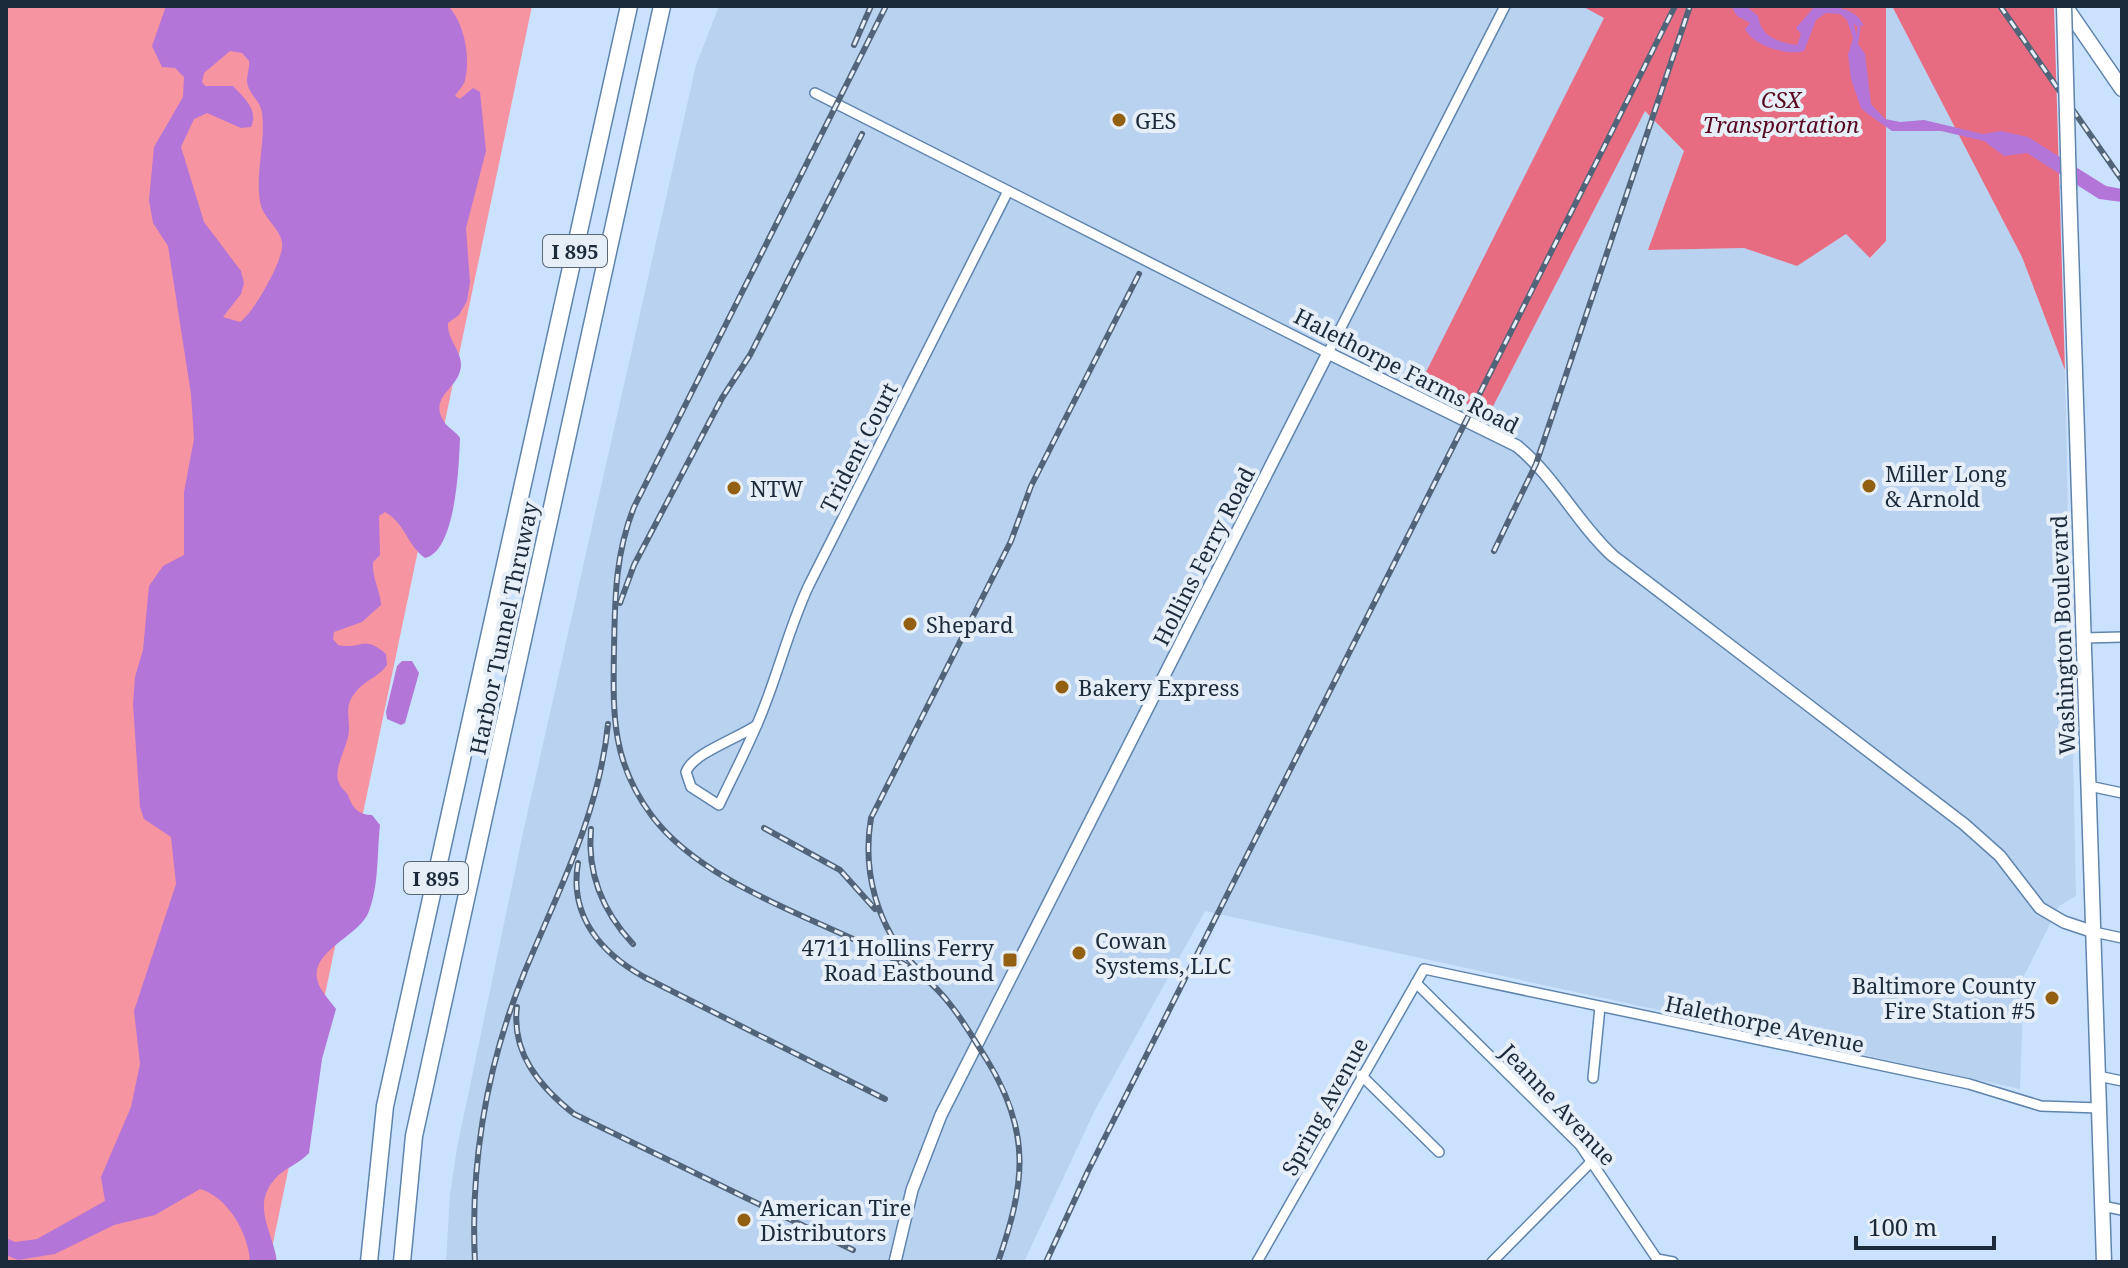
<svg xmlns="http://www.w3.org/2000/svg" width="2128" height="1268" font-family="'Noto Serif',serif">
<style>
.built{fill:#b8d2f0}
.green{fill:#f794a1}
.forest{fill:#e86c81}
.water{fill:#b375d8;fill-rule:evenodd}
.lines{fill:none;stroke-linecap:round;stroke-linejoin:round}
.stream{stroke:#b375d8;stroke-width:3}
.minor-casing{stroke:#5f84ad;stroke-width:12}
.tertiary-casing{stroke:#5f84ad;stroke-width:14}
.primary-casing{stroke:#5f84ad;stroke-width:17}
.motorway-casing{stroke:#5f84ad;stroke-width:19}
.minor{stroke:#fff;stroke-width:9}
.tertiary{stroke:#fff;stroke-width:11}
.primary{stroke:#fff;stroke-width:14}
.motorway{stroke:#fff;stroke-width:16}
.rail-casing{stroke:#526479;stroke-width:6}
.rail{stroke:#e6eef7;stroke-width:3;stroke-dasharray:9;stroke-linecap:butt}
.primary-bridge-casing{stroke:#5f84ad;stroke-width:17;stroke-linecap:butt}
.primary-bridge{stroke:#fff;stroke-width:14}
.poi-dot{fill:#926010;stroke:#e6eef7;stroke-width:3}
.labels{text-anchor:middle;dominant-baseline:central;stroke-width:8;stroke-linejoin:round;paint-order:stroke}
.shield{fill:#e6eef7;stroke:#596674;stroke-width:2}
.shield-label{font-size:20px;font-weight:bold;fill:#1c2b3c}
.park-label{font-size:22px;font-style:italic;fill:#58081f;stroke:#e6eef7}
.poi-label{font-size:22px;fill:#1c2b3c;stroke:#e6eef7;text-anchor:start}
.street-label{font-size:22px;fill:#1c2b3c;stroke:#e6eef7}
</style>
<rect width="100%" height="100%" fill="#cae2fe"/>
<polygon class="built" points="719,6 1582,6 1605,18 1422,381 1488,414 1645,111 1684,151 1649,250 1744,248 1797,266 1846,234 1871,258 1886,241 1886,6 1892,6 2022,257 2065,370 2076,896 2059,906 2024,976 2020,1089 1205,911 1095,1110 1024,1262 446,1262 450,1194 457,1148 523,833 696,65"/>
<polygon class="green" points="6,6 532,6 269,1262 6,1262"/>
<g class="forest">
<polygon points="1582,6 1886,6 1886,241 1870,258 1846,234 1797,266 1744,248 1648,250 1684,151 1645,111 1489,414 1421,382 1604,18"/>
<polygon points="1892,6 2054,6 2065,370 2022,257"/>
</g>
<g class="water">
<path d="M 166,6 L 448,6 C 464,22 471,57 465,80 C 464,85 458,91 455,96 L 460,99 L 473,88 L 480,92 L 486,151 L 466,228 L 470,282 L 467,301 L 459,315 L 448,323 C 447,340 461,349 461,365 C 460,389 429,395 443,420 C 447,428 455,430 460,438 C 459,465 456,551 425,558 C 407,545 405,523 385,512 L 379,516 L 380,555 L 373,562 C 372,579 380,589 381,605 L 362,622 L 334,632 L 333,639 L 338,645 C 361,650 364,634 386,654 L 387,665 C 378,678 364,680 355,693 C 345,705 349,714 349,728 C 350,744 332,768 339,783 C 341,789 347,791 349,798 C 354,810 360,815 372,815 L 380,825 C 377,852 379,885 369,911 C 360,938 300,953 321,989 C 325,996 331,1002 336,1009 L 322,1059 L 309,1153 C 299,1164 284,1168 274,1180 C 251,1207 274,1234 277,1262 L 250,1262 C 249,1234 228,1197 200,1189 L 155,1215 L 114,1225 L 55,1254 L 18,1260 L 6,1255 L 6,1238 L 15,1242 L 37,1239 L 105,1201 L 101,1177 L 131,1107 L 140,1064 L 134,1011 L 176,884 L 171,837 L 144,819 L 140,807 L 133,704 L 135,677 L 143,650 L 149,586 L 163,566 L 184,555 L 184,492 L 194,439 L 191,394 L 168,246 L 153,223 L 149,200 L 154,147 L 183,97 L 184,77 L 175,68 L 162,67 L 152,46 ZM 230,51 L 242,53 L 249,61 C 250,70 245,78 248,86 C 251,96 261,102 262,113 C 266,143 254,176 261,206 C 265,219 281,230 282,243 C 285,258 253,314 240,322 L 223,317 L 241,294 L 244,283 L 241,271 L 204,222 L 181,147 L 194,119 L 207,113 L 241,128 L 251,127 C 259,110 244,98 233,86 L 205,86 L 202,82 L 204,73 Z"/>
<path d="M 1731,6 L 1746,6 L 1758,16 C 1761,37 1778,42 1797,45 L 1801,34 L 1796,28 L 1815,6 C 1833,6 1856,7 1864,26 L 1854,24 L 1858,44 L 1865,54 L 1871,104 L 1885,119 L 1900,122 L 1924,120 L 1983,134 L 2001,131 L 2028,137 L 2106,186 L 2122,189 L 2122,202 L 2099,199 L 2027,153 L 2004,156 L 1984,141 L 1941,131 L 1892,131 L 1868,114 L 1861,108 L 1851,79 L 1848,55 L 1853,38 L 1847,20 L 1840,14 L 1826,13 L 1816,20 L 1804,51 C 1787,56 1753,46 1745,29 L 1750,23 L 1737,16 Z"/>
<polygon points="402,661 412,661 419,673 405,723 401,725 387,719 386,712 397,666"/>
</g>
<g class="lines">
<polyline class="stream" points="1856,23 1859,27 1857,42"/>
<g class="minor-casing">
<g id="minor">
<polyline points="815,93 1328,353 1505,6"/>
<polyline points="2084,638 2122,637"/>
<path d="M 757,725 C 737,739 693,753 686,772 L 691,787 L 719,805 C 735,771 753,738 766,702 C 781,663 791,623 809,585 L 1008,191"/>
<polyline points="2089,786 2122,793"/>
<polyline points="2094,932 2122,938"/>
<polyline points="1416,983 1580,1145 1659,1262"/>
<polyline points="1361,1075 1439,1152"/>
<polyline points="2098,1076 2122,1081"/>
<polyline points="1593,1078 1600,1007"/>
<polyline points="2102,1206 2122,1210"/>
<polyline points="1657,1259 1673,1262"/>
<polyline points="1257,1262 1424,969 1969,1084 2041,1106 2099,1108"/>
<polyline points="1492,1262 1592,1161"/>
</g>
</g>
<g class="tertiary-casing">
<path id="tertiary" d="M 895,1262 L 912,1190 L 941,1115 L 1328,353 L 1517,446 C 1555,477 1577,523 1613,556 L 1964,824 L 2000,856 L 2040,908 L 2064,922 L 2094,932"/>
</g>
<g class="primary-casing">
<g id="primary">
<polyline points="2065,6 2122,89"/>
<polyline points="2069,188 2104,1262"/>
</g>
</g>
<g class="motorway-casing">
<g id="motorway">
<polyline points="369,1262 385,1106 629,6"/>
<polyline points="402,1262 414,1136 662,6"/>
</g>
</g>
<use href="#minor" class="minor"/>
<use href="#tertiary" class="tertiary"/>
<use href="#primary" class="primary"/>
<use href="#motorway" class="motorway"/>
<g class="rail-casing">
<g id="rail">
<path d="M 886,6 L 634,507 C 615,555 615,598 614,649 C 613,714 611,761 652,816 C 699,879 798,912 868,946 C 885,955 905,963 921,975 C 950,997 968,1030 987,1060 C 1032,1133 1025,1184 998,1262"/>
<polyline points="2000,6 2122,180"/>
<polyline points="854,45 871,6"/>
<polyline points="1494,551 1536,464 1690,6"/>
<polyline points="620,603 634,565 722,398 750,355 862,134"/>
<polyline points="764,828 840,870 875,909"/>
<path d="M 591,829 C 587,873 603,912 633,944"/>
<path d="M 578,863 C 569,916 601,953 644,977 L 885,1099"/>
<path d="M 915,966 C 877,928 862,871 871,818 L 1011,541 L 1031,486 L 1139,274"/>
<path d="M 517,1007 C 511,1053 540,1087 574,1114 L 853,1250"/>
<path d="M 475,1262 C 470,1162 487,1064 525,971 C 559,889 599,814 608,724"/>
<polyline points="1046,1262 1088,1171 1675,6"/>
</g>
</g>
<use href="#rail" class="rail"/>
<g class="primary-bridge-casing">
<polyline id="primary-bridge" points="2064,6 2069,188"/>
</g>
<use href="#primary-bridge" class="primary-bridge"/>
</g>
<g class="poi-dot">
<circle cx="1119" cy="120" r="8"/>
<circle cx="1869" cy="486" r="8"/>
<circle cx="734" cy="488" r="8"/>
<circle cx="910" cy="624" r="8"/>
<circle cx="1062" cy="687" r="8"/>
<circle cx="1079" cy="953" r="8"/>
<rect x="1002" y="952" width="16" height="16" rx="4"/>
<circle cx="2052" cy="998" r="8"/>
<circle cx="744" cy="1220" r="8"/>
</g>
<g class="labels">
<g class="shield">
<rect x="543" y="235" width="64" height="32" rx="6"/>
<rect x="404" y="862" width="64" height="32" rx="6"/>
</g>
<g class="shield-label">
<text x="575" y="251">I 895</text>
<text x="436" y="878">I 895</text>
</g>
<g class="park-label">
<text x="1781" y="99">CSX<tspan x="1781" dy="25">Transportation</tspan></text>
</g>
<g class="poi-label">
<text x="1135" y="120">GES</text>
<text x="1885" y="473">Miller Long<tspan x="1885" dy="25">&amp; Arnold</tspan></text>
<text x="750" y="488">NTW</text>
<text x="926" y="624">Shepard</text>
<text x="1078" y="687">Bakery Express</text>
<text x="1095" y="940">Cowan<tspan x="1095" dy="25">Systems, LLC</tspan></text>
<text x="994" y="947" text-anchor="end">4711 Hollins Ferry<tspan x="994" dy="25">Road Eastbound</tspan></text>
<text x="2036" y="985" text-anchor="end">Baltimore County<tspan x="2036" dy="25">Fire Station #5</tspan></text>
<text x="760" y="1207">American Tire<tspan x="760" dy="25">Distributors</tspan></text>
</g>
<g class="street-label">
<text transform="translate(1407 370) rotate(27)">Halethorpe Farms Road</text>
<text transform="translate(858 447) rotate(-63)">Trident Court</text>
<text transform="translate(1203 556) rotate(-63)">Hollins Ferry Road</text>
<text transform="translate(503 628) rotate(-78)">Harbor Tunnel Thruway</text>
<text transform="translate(2062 635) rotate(-92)">Washington Boulevard</text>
<text transform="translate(1765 1023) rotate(12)">Halethorpe Avenue</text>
<text transform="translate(1559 1104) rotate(47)">Jeanne Avenue</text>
<text transform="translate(1324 1106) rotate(-61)">Spring Avenue</text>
</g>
</g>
<rect width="2128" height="1268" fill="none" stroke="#1c2b3c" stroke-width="16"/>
<path d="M1856 1236v12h138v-12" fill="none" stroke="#1c2b3c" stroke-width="4"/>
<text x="1868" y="1236" font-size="24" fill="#1c2b3c" stroke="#e6eef7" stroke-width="6" paint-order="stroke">100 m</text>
</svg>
